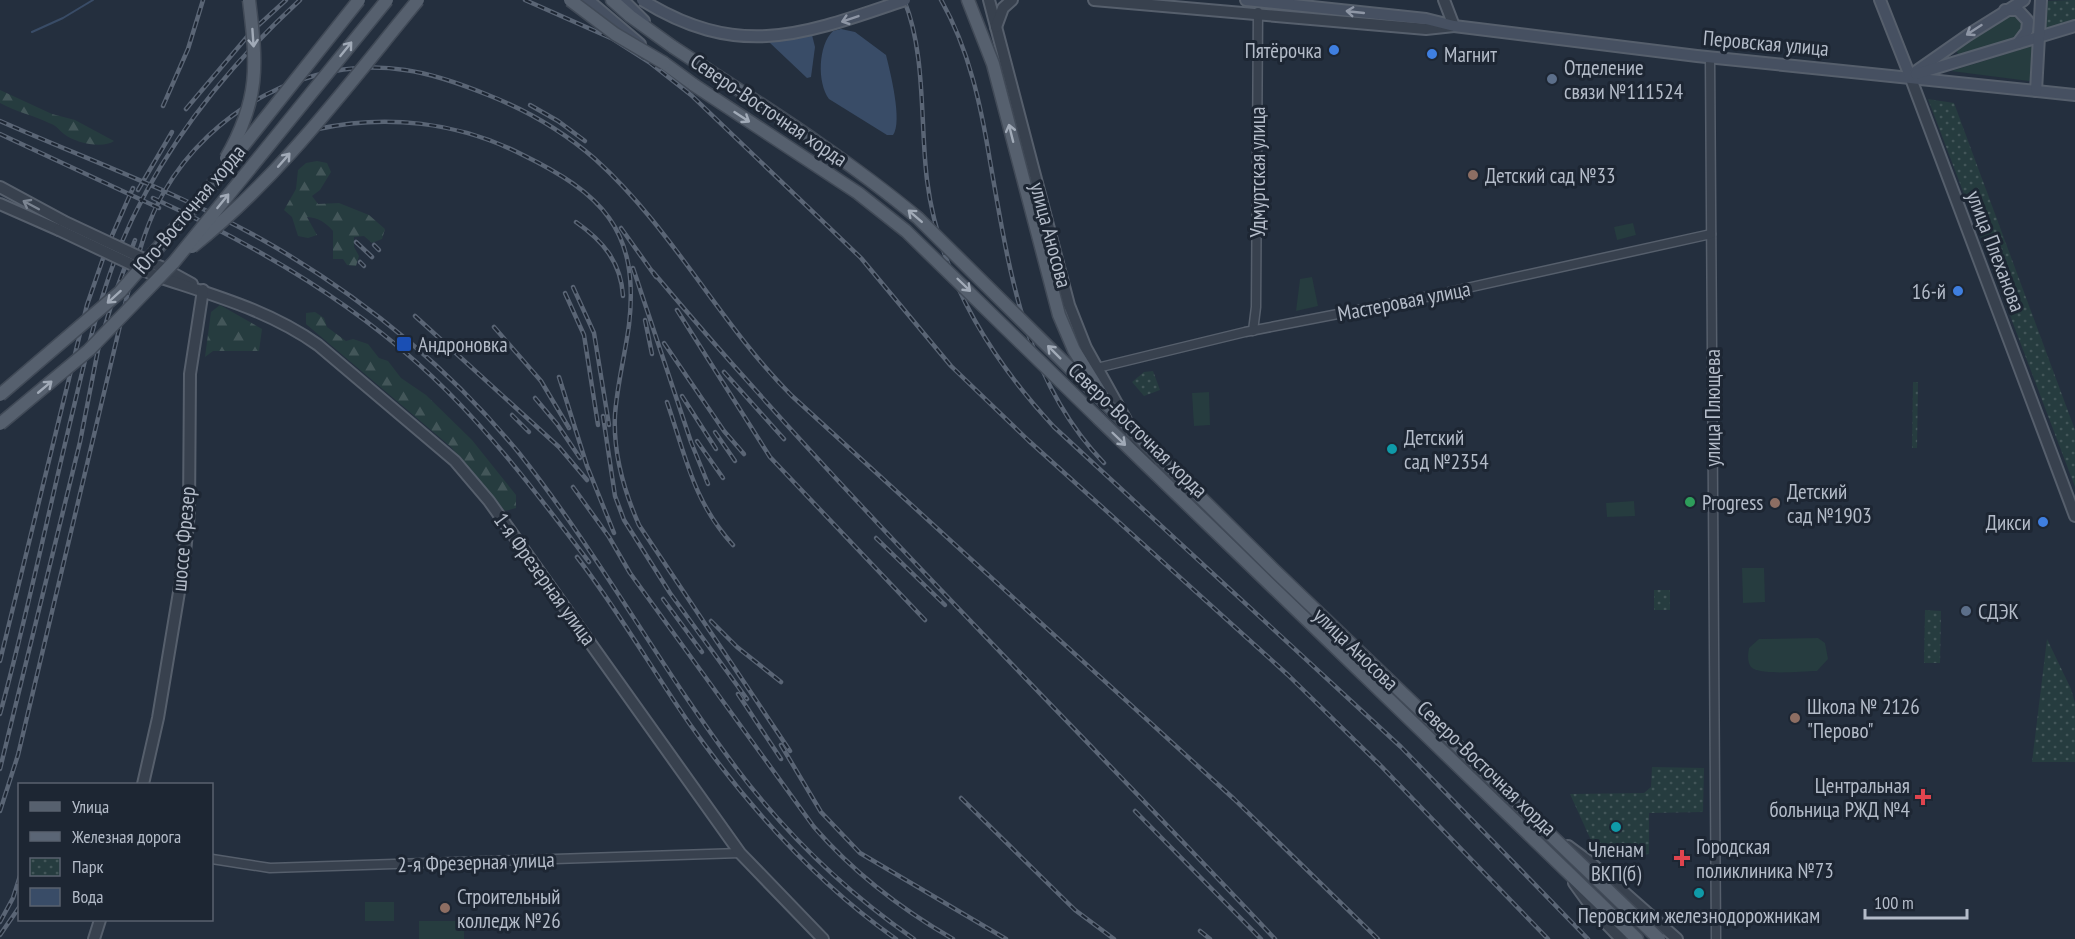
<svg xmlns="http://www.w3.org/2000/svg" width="2075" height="939" font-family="'PT Sans Narrow',sans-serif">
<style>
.green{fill:#263c3f}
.forest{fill:url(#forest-firs)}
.park{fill:url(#park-dots)}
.water{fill:#394c67}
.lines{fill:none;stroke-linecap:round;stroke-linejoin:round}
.stream{stroke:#394c67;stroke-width:2}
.minor-casing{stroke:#565f6c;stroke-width:11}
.tertiary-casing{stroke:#565f6c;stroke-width:14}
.secondary-casing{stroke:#565f6c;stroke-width:14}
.primary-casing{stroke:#414a57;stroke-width:15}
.minor{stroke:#38414e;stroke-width:8}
.tertiary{stroke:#38414e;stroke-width:10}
.secondary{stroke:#465061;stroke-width:10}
.primary{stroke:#56606e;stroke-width:12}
.rail-casing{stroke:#5a6575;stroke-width:4.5}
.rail{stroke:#1d2633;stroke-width:2;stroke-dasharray:7;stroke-linecap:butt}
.tertiary-bridge-casing{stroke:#565f6c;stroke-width:14;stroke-linecap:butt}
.secondary-bridge-casing{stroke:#565f6c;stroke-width:14;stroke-linecap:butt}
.primary-bridge-casing{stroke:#414a57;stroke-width:15;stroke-linecap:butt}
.tertiary-bridge{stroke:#38414e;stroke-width:10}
.secondary-bridge{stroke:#465061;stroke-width:10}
.primary-bridge{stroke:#56606e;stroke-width:12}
.oneway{stroke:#8e96a5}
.oneway2{stroke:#a1aab7}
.oneway3{stroke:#7c8592}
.shop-dot{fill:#3f7fe0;stroke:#1d2633;stroke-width:2}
.service-dot{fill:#5c6f8a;stroke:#1d2633;stroke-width:2}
.education-dot{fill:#8d6e63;stroke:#1d2633;stroke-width:2}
.transit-dot{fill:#1a4fb4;stroke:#1d2633;stroke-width:2}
.culture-dot{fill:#0f9aa8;stroke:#1d2633;stroke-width:2}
.leisure-dot{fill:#2e9e5b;stroke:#1d2633;stroke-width:2}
.health-dot{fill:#e0444e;stroke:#1d2633;stroke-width:2}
.labels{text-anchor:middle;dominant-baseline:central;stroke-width:6;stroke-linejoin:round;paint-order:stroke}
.street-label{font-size:21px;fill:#b4bcc9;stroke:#1d2633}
.poi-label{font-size:21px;fill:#b4bcc9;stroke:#1d2633;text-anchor:start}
</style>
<defs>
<pattern id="forest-firs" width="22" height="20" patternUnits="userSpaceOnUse" patternTransform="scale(1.5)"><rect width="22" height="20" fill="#263c3f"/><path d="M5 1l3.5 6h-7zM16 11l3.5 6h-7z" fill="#435659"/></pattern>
<pattern id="park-dots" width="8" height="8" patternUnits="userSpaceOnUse" patternTransform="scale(1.5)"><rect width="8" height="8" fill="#263c3f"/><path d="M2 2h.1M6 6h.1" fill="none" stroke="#435659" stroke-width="1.8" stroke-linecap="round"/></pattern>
</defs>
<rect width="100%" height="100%" fill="#242f3e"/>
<g class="green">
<polygon points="2012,15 2023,20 2022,34 2013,39 1959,56 1956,50"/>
<polygon points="2032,46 2036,51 2033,77 2029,81 1951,71"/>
<polygon points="1633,223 1636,235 1617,240 1614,227"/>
<polygon points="1312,277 1318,306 1296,311 1300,279"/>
<polygon points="1209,392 1210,425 1194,426 1192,393"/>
<polygon points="1634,501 1635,516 1607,517 1606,503"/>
<polygon points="1742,568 1764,568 1765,602 1743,603"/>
<path d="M 1818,638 L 1825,643 L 1828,659 L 1817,671 C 1803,671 1760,676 1751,667 C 1747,662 1748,654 1749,648 L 1759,639 Z"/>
<rect x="365" y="902" width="29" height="19"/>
<rect x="419" y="921" width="45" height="18"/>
</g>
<g class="forest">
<path d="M 0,90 L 52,114 L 75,120 L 114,141 C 103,149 75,143 64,134 C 59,130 56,125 49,123 C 33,115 16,112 0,103 Z"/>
<path d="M 317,161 L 327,163 L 331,172 L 320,190 L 312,196 L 318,204 L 339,203 L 369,215 L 385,229 L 382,239 L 372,243 L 364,236 L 354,237 L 354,247 L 359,256 L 356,266 L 347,265 L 343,259 L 333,259 L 333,231 C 325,222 319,218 307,217 L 317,235 L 308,238 L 298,236 L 292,217 L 284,210 L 296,189 L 298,170 L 306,163 Z"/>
<polygon points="220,305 262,329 259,351 213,351 205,357 211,312"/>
<polygon points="315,312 324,318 327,327 346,341 353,339 368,344 379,358 388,361 401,378 426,395 472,440 516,495 516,508 505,511 451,447 306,324 306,313"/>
</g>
<g class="park">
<polygon points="2075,0 2075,21 2051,29 2044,27 2045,1"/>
<polygon points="1928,99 1954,103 2075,430 2075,487"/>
<polygon points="1153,371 1160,390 1144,396 1132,382 1144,372"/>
<polygon points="1913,382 1918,382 1917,448 1912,448"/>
<rect x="1654" y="590" width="16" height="20"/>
<polygon points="1925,610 1941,611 1940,663 1924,663"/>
<polygon points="2047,639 2071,689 2075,703 2075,762 2032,762"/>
<polygon points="1652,767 1704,768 1703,812 1649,813 1649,854 1599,858 1570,794 1644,793 1651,787"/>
</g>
<g class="water">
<path d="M 841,29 L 855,32 L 886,55 C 890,71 903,122 893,135 L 887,135 L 829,99 C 817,83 818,45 833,31 Z"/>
<polygon points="808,32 812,35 815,47 811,77 807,78 769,42 768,37"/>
</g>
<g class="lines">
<polyline class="stream" points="32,32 63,18 93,0"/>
<g class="minor-casing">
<g id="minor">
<polyline points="1710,57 1716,939"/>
<polyline points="1253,331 1256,307 1258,12"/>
<polyline points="1097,368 1245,332 1431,296 1711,234"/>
<polyline points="212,859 270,868 740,853"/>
</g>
</g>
<g class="tertiary-casing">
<g id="tertiary">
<polyline points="989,0 1069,305 1086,348 1126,420"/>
<polyline points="1094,0 1426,29 1454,26 1444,0"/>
<polyline points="996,27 1003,8 1012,0"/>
<polyline points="1910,76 2075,516"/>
<polyline points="0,187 63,221"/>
<polyline points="0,204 59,230"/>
<polyline points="161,267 192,284"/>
<path d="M 156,276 C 212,295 269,310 318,345 L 455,461 L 489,501 L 740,853 L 823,939"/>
<polyline points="1133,434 1150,465"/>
<polyline points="143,784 158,718 184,562 189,513 190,374 203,290"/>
<polyline points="1568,846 1591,863 1677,939"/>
<polyline points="1574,883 1595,912 1621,939"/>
<polyline points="94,939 100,920"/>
</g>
</g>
<g class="secondary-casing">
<g id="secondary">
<polyline points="588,0 640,44"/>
<polyline points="623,0 644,21"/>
<polyline points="1246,0 1426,19 1454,26 1697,56 2075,95"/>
<polyline points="1880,0 1910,76"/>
<polyline points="2005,10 2018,10 2028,21 2027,31 2018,43"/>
<polyline points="1915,72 1968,35 2024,0"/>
<polyline points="1916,74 2075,26"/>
<polyline points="2036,91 2041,0"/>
</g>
</g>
<g class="primary-casing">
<g id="primary">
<polyline points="612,0 630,16 673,47"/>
<polyline points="968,0 993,64 1059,315 1074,350 1103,397"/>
<polyline points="664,63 694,85"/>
<polyline points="1099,419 1637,939"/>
</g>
</g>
<use href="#minor" class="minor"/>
<use href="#tertiary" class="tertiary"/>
<use href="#secondary" class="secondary"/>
<use href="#primary" class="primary"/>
<g class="rail-casing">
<g id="rail">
<polyline points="525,0 613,39 649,62 691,95 861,258 951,366 1029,441 1288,675 1381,766 1548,939"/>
<path d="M 904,0 C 926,53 920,123 927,180 C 939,276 990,358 1054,427 L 1401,747 L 1588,939"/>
<path d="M 941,0 C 969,49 981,106 990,161 C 1009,269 1024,380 1104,463"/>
<polyline points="530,105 558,121 585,141"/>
<polyline points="163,106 188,49 203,0"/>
<polyline points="186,109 252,31 286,0"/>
<path d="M 0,121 C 91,161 190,197 275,247 C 367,301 451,370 519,453 C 599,554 660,667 737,769 C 786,834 848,893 914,939"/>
<path d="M 318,129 C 386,114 458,122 521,154 C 601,193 640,229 629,325 C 625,355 617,385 615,415 C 613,453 624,491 639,525 L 790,751"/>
<polyline points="0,134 159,208"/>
<polyline points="138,190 172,132"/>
<path d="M 153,198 C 259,247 363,307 447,391 C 500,444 544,503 589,562"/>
<path d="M 576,222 C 603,241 621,262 623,296"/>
<polyline points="621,228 656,277"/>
<polyline points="356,242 372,257"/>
<polyline points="374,245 379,250"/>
<polyline points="360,262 364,266"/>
<polyline points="633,268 691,442 708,484"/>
<path d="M 653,272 C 849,505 1067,717 1275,939"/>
<polyline points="573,287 594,333 609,425"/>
<polyline points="565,293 584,335 598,425"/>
<polyline points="677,310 770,457 925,620"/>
<polyline points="415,316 559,447 587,480"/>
<polyline points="645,320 652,354"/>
<polyline points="494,327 541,381 569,428"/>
<polyline points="664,343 724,431 744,454"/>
<polyline points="724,372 784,439"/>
<polyline points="559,377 587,466 614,533"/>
<polyline points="682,396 716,449"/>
<polyline points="535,398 557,424 580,458"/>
<path d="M 667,402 C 686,457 693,501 733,545"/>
<polyline points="512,415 529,432"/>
<polyline points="603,416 615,496 624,520 670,593 747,699"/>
<polyline points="715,432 735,461"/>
<polyline points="697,441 723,478"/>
<path d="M 573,487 L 609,537 L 630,573 L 814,827 C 853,872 901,909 953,939"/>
<polyline points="876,538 945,605"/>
<path d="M 577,557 C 618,610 651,668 689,723 C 746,804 815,882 896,939"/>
<polyline points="663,599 702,652"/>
<polyline points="711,621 737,647 781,682"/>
<polyline points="0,661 87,305 107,247 133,188"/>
<polyline points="738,694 781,759"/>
<path d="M 0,714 C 26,620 46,523 69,427 C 84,365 97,303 121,244 C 161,149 225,69 300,0"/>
<polyline points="781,745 821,812 860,853 1006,939"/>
<polyline points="0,769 80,442 98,350 113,299 135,240"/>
<polyline points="961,798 1075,910 1114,939"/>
<path d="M 0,811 L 18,755 L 127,296 C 137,260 145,225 164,192 C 211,110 309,55 405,70 C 434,74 461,84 488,95 C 526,110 564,132 595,159 C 673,229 719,323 792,396 L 1234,799 L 1378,939"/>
<polyline points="1135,811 1261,939"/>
<polyline points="0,922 13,898 20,876"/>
<polyline points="1200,931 1210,939"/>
<polyline points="0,935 20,906"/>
</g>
</g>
<use href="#rail" class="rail"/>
<g class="tertiary-bridge-casing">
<g id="tertiary-bridge">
<polyline points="63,221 161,267"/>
<polyline points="59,230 156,276"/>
</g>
</g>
<g class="secondary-bridge-casing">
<path id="secondary-bridge" d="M 642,0 C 740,61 805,34 905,0"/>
</g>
<g class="primary-bridge-casing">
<g id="primary-bridge">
<polyline points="570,0 615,34 664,63"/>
<path d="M 673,47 C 757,102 841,154 918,218 L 1273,569 L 1659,939"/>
<polyline points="694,85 858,193 906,231 1099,419"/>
<path d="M 226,158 C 260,99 257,65 249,0"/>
<path d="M 192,247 C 280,177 347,86 418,0"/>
<polyline points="0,395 120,292 208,190 359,0"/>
<polyline points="0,424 89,350 174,262 387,0"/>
</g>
</g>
<use href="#tertiary-bridge" class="tertiary-bridge"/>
<use href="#secondary-bridge" class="secondary-bridge"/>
<use href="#primary-bridge" class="primary-bridge"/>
</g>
<defs><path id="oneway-shaft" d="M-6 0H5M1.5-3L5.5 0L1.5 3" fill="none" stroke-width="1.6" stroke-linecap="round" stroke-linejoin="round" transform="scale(1.5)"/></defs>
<g class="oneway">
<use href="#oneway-shaft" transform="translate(1355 12) rotate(-174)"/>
<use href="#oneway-shaft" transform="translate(850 19) rotate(161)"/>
<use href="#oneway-shaft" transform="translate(1974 30) rotate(147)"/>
</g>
<g class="oneway2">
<use href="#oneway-shaft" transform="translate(253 38) rotate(86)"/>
<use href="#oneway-shaft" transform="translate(346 49) rotate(-51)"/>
<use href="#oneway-shaft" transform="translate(742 117) rotate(33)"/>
<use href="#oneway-shaft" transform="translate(1011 133) rotate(-104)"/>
<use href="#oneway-shaft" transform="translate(284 160) rotate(-49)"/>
<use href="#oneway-shaft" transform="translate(223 201) rotate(-51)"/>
<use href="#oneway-shaft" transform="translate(915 216) rotate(-139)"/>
<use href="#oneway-shaft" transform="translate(964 285) rotate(44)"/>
<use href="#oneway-shaft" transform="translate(114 297) rotate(138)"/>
<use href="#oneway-shaft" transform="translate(1054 352) rotate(-135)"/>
<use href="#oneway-shaft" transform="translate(45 387) rotate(-40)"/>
<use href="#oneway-shaft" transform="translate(1119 439) rotate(44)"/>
</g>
<use class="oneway3" href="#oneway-shaft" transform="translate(31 205) rotate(-152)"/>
<g class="shop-dot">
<circle cx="1334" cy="50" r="6"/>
<circle cx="1432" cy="54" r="6"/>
<circle cx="1958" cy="291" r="6"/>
<circle cx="2043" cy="522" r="6"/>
</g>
<g class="service-dot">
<circle cx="1552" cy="79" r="6"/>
<circle cx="1966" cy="611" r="6"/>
</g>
<g class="education-dot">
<circle cx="1473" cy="175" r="6"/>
<circle cx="1775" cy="503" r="6"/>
<circle cx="1795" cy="718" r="6"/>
<circle cx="445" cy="908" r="6"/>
</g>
<rect class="transit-dot" x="396" y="336" width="16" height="16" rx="3"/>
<g class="culture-dot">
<circle cx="1392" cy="449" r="6"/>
<circle cx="1616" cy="827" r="6"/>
<circle cx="1699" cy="893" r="6"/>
</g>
<circle class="leisure-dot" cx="1690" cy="502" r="6"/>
<g class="health-dot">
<path d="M1920 788h6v6h6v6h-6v6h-6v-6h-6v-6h6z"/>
<path d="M1679 849h6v6h6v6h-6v6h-6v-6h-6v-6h6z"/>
</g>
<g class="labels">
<g class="street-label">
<text transform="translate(1766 43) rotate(5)">Перовская улица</text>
<text transform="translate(769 110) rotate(34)">Северо-Восточная хорда</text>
<text transform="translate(1257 172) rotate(-90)">Удмуртская улица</text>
<text transform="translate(189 209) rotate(-50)">Юго-Восточная хорда</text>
<text transform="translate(1051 235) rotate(75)">улица Аносова</text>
<text transform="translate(1996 251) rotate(69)">улица Плеханова</text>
<text transform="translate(1404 301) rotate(-11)">Мастеровая улица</text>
<text transform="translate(1712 408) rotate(-90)">улица Плющева</text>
<text transform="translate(1138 430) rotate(44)">Северо-Восточная хорда</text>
<text transform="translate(183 539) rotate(-85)">шоссе Фрезер</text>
<text transform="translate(545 579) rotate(54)">1-я Фрезерная улица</text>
<text transform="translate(1356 649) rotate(44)">улица Аносова</text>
<text transform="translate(1487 768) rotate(44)">Северо-Восточная хорда</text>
<text transform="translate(476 862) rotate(-2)">2-я Фрезерная улица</text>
</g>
<g class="poi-label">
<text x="1322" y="50" text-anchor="end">Пятёрочка</text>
<text x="1444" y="54">Магнит</text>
<text x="1564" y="67">Отделение<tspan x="1564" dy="24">связи №111524</tspan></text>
<text x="1485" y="175">Детский сад №33</text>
<text x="1946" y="291" text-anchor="end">16-й</text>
<text x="418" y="344">Андроновка</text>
<text x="1404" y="437">Детский<tspan x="1404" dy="24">сад №2354</tspan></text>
<text x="1787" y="491">Детский<tspan x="1787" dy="24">сад №1903</tspan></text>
<text x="1702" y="502">Progress</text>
<text x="2031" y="522" text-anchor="end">Дикси</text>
<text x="1978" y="611">СДЭК</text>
<text x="1807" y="706">Школа № 2126<tspan x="1807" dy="24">"Перово"</tspan></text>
<text x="1910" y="785" text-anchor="end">Центральная<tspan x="1910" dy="24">больница РЖД №4</tspan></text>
<text x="1696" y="846">Городская<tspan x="1696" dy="24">поликлиника №73</tspan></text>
<text x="1616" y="849" text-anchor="middle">Членам<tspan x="1616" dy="24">ВКП(б)</tspan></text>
<text x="457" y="896">Строительный<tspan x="457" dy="24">колледж №26</tspan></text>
<text x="1699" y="915" text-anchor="middle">Перовским железнодорожникам</text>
</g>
</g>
<rect x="18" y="783" width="195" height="138" fill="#1d2633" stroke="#59626f" stroke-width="1.5"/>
<rect x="30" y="802" width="30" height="9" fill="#56606e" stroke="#59626f" stroke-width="1.5"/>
<text x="72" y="813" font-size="18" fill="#b4bcc9">Улица</text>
<rect x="30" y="832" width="30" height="9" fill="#5a6575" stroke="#59626f" stroke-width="1.5"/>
<text x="72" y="843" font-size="18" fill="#b4bcc9">Железная дорога</text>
<rect x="30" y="858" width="30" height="18" fill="url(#park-dots)" stroke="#59626f" stroke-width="1.5"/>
<text x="72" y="873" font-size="18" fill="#b4bcc9">Парк</text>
<rect x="30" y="888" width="30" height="18" fill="#394c67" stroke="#59626f" stroke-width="1.5"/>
<text x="72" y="903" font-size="18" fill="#b4bcc9">Вода</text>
<path d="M1865 909v9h102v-9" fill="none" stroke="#b4bcc9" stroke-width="3"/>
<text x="1874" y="909" font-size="18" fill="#b4bcc9" stroke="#1d2633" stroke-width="4.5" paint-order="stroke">100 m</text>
</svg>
